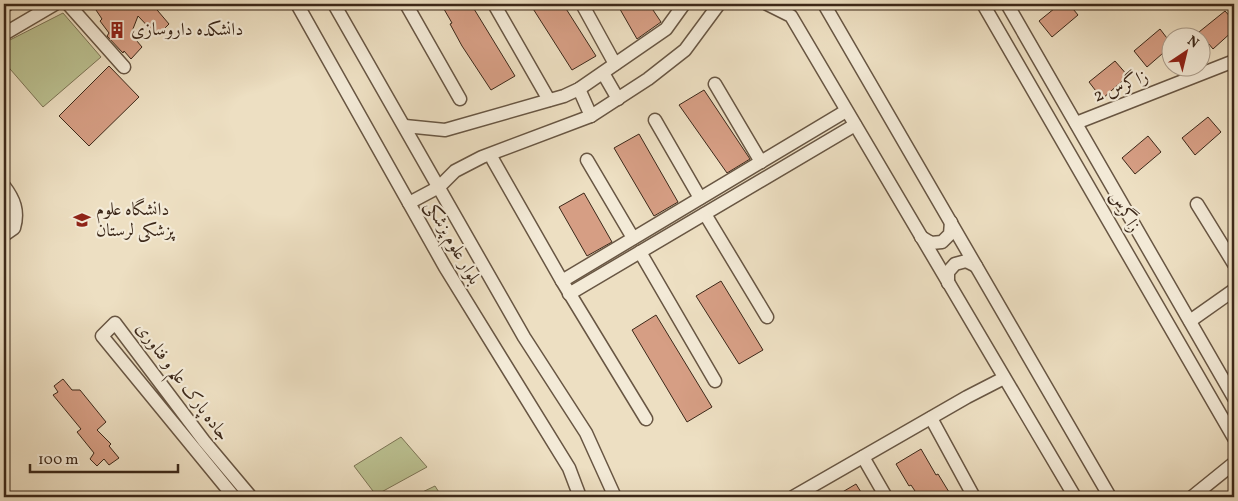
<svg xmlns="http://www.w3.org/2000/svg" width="1238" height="501" font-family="Vollkorn,Amiri,serif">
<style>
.green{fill:#bbc191;stroke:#7c7455}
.building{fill:#d69e84;stroke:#3c2819}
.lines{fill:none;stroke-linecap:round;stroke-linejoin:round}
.minor-casing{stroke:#685643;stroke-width:15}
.minor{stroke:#f3ead7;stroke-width:12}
.labels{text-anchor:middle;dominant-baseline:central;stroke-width:4.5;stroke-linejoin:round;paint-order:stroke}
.poi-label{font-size:18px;fill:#3c2819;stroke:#f3ead7;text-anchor:start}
.street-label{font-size:18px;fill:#3c2819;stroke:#f3ead7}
</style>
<rect width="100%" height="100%" fill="#eddfc2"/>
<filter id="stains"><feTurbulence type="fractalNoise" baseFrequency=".004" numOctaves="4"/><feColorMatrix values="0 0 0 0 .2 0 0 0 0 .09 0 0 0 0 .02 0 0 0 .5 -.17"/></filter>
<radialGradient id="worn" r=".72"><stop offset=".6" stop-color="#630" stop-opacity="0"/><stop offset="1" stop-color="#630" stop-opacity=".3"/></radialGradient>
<g class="green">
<polygon points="63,13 101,57 43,107 4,62 4,43"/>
<polygon points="401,437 427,467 376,495 354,466"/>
<polygon points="435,486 442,497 412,497"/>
</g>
<g class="building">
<polygon points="92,4 152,4 169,24 157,36 138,16 131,34 142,47 131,59 124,51 123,53 107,36 109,33 100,21 102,19"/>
<polygon points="441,4 471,4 515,76 491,90 462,46 450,24 452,23"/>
<polygon points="530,4 563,4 596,56 572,70"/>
<polygon points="617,4 649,4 661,22 637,39"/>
<polygon points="1060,4 1069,4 1078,15 1052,37 1039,21"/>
<polygon points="1225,11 1234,21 1234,30 1213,49 1199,32"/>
<polygon points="1160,29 1170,42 1170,47 1147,67 1134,51"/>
<polygon points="1115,61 1128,76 1102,99 1089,82"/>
<polygon points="109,66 139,97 89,146 59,116"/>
<polygon points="704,90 750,159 727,173 679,105"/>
<polygon points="1208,117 1221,132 1195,155 1182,138"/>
<polygon points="639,134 678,202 654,216 614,148"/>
<polygon points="1148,136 1161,152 1135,174 1122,158"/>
<polygon points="584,193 612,242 587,256 559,207"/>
<polygon points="721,281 763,350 739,364 696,296"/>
<polygon points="656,315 712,407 687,422 632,330"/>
<polygon points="63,379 72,390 80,390 106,422 97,430 111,444 109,446 119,458 109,465 104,459 97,466 90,459 94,453 77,432 81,429 53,395 58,392 54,386"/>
<polygon points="921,449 936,475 938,474 952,497 919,497 911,485 909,486 896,464"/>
<polygon points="856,484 864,497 834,497"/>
</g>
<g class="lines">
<g class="minor-casing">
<g id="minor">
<polyline points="68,4 124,67"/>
<polyline points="297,4 445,267 569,468 580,497"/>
<polyline points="334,4 524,337 586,433 615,497"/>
<polyline points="406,4 460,99"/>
<polyline points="494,4 549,100"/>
<polyline points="582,4 615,64"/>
<polyline points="767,4 791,16 1075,497"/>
<polyline points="824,4 1110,497"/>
<polyline points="983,4 1234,438"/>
<polyline points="1007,4 1234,398"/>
<polyline points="4,6 8,4"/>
<polyline points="4,34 55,4"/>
<polyline points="603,73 618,99"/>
<polyline points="715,84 761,162"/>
<polyline points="579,89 591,116"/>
<polyline points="655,120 700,198"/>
<polyline points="1076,123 1234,61"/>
<polyline points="405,126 445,130 564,96 579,89 666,29 684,4"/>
<polyline points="493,160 562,281"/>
<polyline points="587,160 633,238"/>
<path d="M 4,186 C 14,199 19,211 14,228 L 4,235"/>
<polyline points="409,203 439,187 455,171 482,157 591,116 648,79 685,50 719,4"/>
<polyline points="1197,204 1234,264"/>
<polyline points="705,214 767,317"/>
<polyline points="921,237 931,243 942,242 950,234 951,222"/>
<polyline points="640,252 715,381"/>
<polyline points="948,283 948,272 955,264 966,261 976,266"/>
<polyline points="569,294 855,125"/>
<polyline points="1190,321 1234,290"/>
<polyline points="931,418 974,497"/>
<polyline points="646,419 562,281 846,111"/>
<polyline points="863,457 886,497"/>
<polyline points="234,497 102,336 115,323 204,441 251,497"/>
<polyline points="793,497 967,397 1004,378"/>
<polyline points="1192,497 1234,463"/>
</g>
</g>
<use href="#minor" class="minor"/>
</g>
<defs>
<g id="building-bare" transform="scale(1.35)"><path d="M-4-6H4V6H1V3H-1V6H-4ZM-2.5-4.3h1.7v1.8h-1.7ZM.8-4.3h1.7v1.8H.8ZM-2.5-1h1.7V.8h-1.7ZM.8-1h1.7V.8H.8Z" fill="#8f2418" stroke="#f3ead7" stroke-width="2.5" paint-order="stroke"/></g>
<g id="university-bare" transform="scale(1.35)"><path d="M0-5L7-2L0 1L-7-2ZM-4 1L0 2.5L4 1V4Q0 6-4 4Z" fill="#8f2418" stroke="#f3ead7" stroke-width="2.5" paint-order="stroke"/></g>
</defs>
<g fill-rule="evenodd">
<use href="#building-bare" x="117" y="30"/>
<use href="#university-bare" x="82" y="220"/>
</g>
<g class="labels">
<g class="poi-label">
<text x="131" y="30">دانشکده داروسازی</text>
<text x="96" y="210">دانشگاه علوم<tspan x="96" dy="21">پزشکی لرستان</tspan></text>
</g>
<g class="street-label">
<text transform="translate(1121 87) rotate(-22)">زاگرس 2</text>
<text transform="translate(1124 212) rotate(60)">زاگرس</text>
<text transform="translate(452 243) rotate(60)">بلوار علوم پزشکی</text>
<text transform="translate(182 382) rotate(53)">جاده پارک علم و فناوری</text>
</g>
</g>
<rect width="1238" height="501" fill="none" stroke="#eddfc2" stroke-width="20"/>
<rect x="5" y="5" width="1228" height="491" fill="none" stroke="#3c2819" stroke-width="2.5"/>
<rect x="10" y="10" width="1218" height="481" fill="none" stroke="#3c2819"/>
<g transform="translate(1186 52) rotate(35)"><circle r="24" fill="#f3ead7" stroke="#aa9c8b"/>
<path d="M0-4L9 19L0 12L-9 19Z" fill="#8f2418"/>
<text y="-8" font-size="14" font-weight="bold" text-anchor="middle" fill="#3c2819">N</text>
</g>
<path d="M30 464v8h148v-8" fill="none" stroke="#3c2819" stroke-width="2.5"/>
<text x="38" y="464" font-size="15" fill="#3c2819" stroke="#f3ead7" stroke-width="4" paint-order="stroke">100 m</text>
<rect width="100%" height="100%" filter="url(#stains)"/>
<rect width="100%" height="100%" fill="url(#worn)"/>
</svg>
